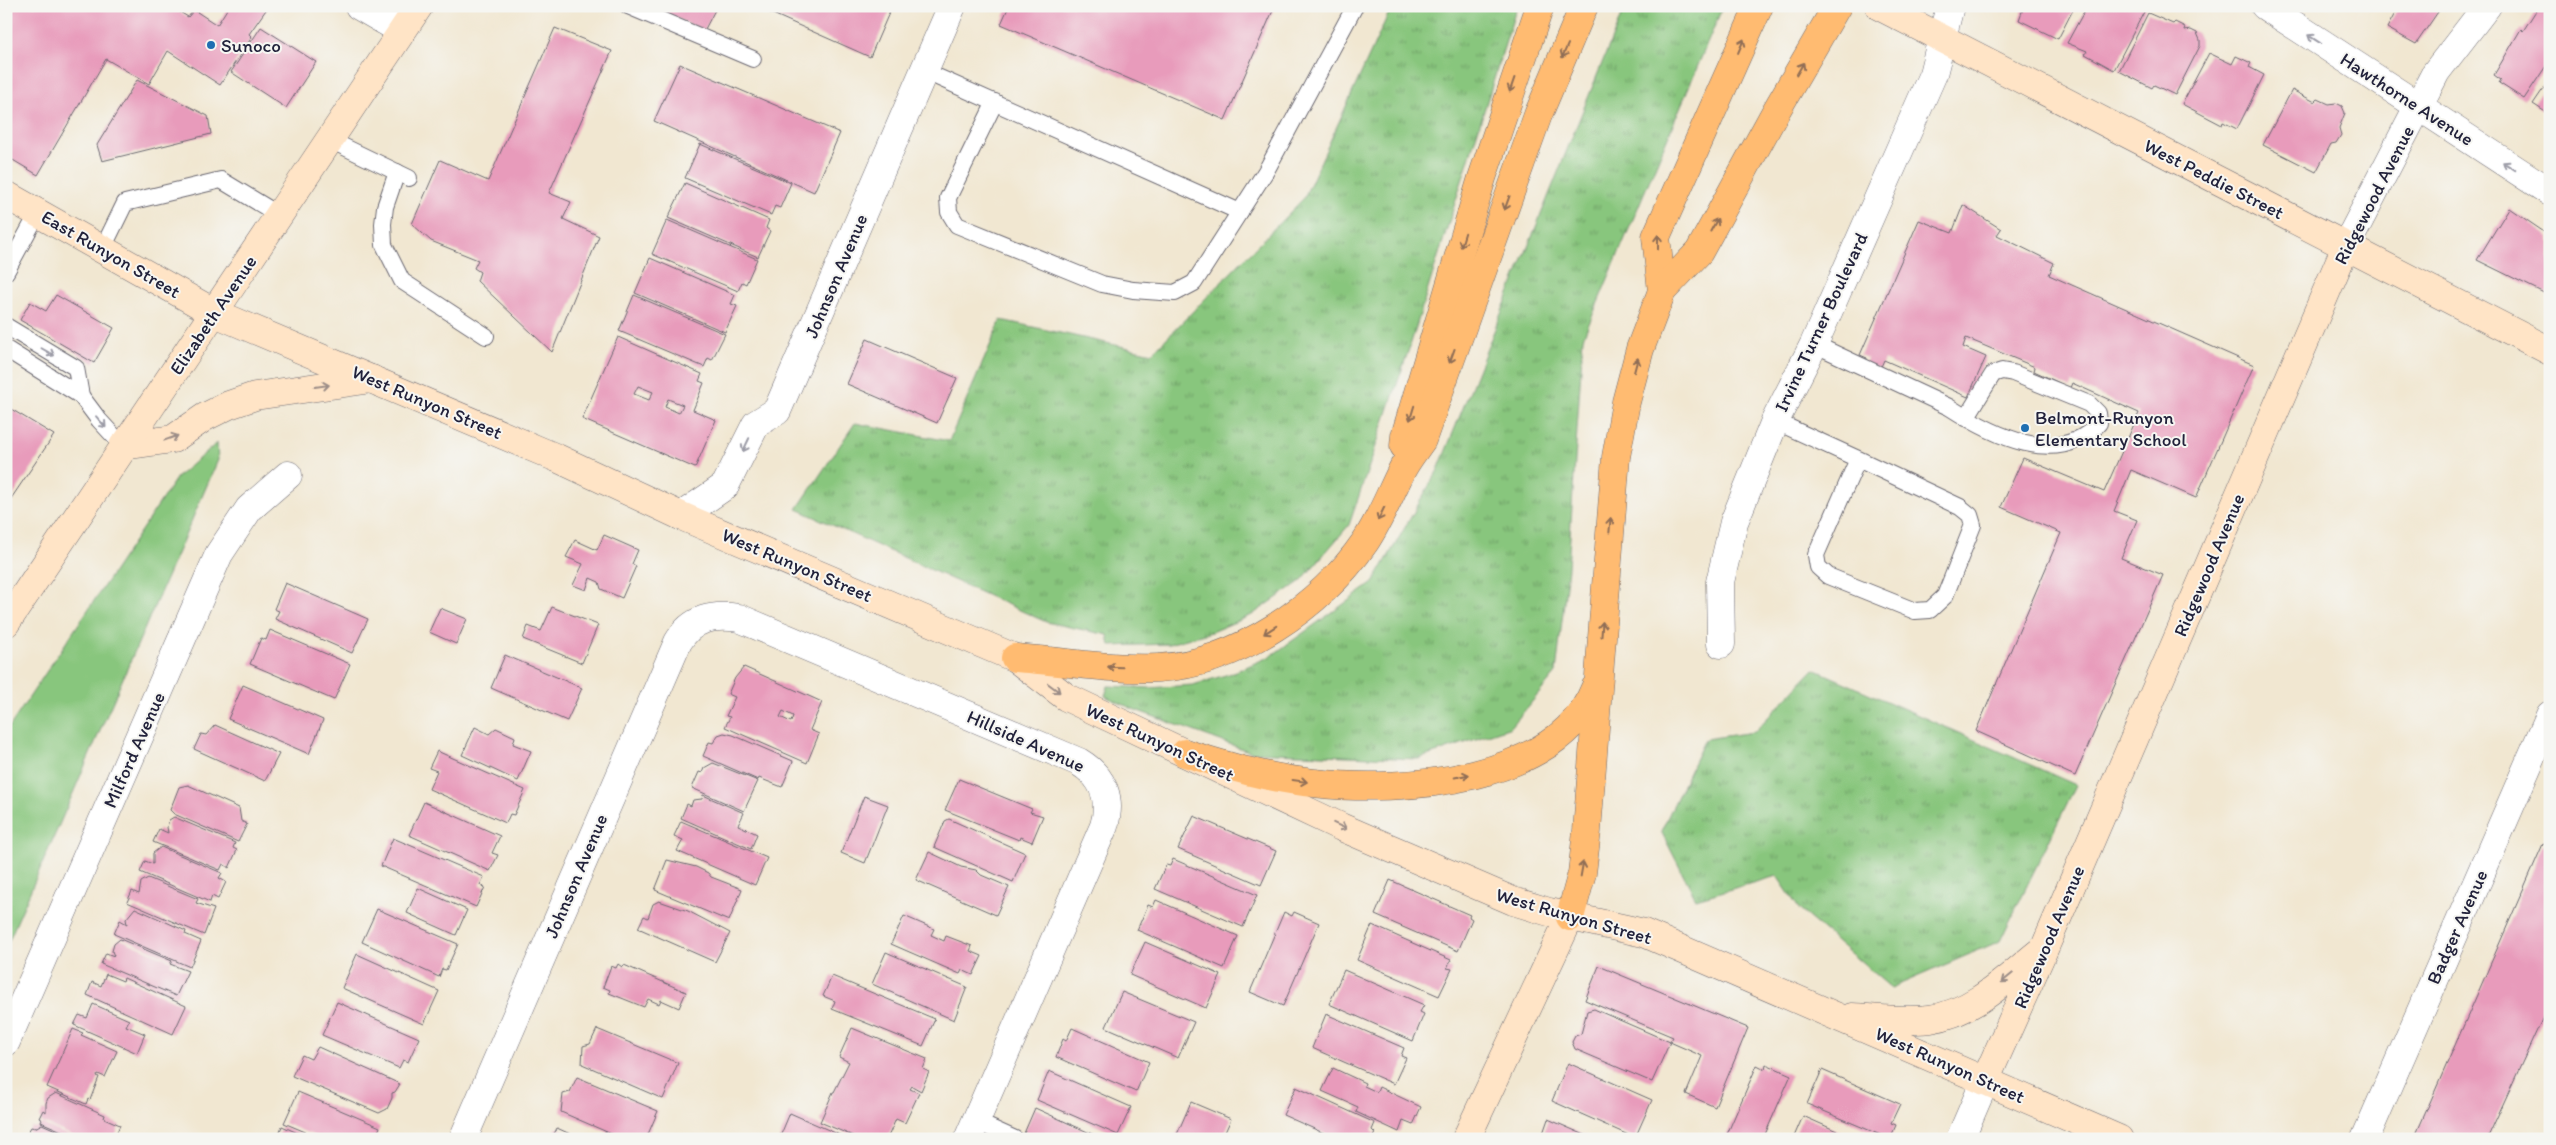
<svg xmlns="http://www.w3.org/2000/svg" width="2556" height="1145" font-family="Itim,sans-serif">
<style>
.grass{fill:url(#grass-tufts);stroke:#55745c}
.park{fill:#88c67d;stroke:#55745c}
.building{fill:#e89bbb;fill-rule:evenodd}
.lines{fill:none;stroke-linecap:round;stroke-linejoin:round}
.lane-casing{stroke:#6a6770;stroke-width:18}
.street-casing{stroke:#6a6770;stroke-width:29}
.secondary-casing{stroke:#6a6770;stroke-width:29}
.highway-casing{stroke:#6a6770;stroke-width:29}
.lane{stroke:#fff;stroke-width:16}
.street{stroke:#fff;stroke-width:28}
.secondary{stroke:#ffe4c6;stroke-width:28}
.highway{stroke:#ffbb71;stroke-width:28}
.oneway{stroke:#9c9ca7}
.oneway2{stroke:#906e56}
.oneway3{stroke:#9c8d87}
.poi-dot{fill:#1f6fb2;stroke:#f6f6f2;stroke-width:2}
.labels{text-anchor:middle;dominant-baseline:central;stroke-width:4;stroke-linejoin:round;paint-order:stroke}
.poi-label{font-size:19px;fill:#22223b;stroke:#f6f6f2;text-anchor:start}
.street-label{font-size:19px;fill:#22223b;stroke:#f6f6f2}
</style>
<defs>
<pattern id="grass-tufts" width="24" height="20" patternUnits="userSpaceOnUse" patternTransform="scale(1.25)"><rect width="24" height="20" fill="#88c67d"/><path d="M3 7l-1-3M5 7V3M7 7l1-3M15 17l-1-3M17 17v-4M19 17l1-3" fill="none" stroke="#6fa068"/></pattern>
</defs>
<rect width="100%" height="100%" fill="#f6f6f2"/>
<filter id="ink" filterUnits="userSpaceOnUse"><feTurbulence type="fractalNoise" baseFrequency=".02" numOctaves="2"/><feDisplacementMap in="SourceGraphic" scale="10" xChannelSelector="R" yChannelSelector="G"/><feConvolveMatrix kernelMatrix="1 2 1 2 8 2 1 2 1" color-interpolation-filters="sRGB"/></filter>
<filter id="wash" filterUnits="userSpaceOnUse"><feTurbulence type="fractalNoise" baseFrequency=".0096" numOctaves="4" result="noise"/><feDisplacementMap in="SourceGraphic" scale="20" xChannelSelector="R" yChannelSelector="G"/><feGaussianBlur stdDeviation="1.12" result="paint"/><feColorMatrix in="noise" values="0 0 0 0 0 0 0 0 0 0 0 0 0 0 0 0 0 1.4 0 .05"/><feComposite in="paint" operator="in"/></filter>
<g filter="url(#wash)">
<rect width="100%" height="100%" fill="#f1e7d1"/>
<g class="grass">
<polygon points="1392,6 1517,6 1410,346 1349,525 1301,581 1252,615 1211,632 1169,644 1110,646 1108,635 1046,622 797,509 855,423 949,441 1001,320 1152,353 1304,198"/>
<polygon points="1625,6 1723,6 1583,338 1568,568 1556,673 1511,727 1418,759 1251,752 1133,709 1105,696 1108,686 1149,688 1193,685 1232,673 1271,656 1373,583 1438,470"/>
<polygon points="1814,669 2076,785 2000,941 1891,988 1800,910 1777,876 1696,899 1661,831 1705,739 1754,732"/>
</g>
<polygon class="park" points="217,443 218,460 6,947 6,732 177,477"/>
<g id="blocks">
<g class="building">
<polygon points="6,6 170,6 188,17 194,10 217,25 229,6 268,7 249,34 252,37 220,85 168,51 149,84 106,59 38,175 6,156"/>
<polygon points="650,6 717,6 704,31"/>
<polygon points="755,6 892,6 870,57"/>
<polygon points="1009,6 1275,6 1225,120 1001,24"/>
<polygon points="2024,6 2075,6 2058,39 2019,20"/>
<polygon points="2087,6 2147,6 2114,70 2085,54 2087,51 2067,43"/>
<polygon points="2399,6 2442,6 2416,44 2387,28"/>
<polygon points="2539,6 2550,11 2550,60 2524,99 2499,83 2501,80 2494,75 2521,29 2523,31"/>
<polygon points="2148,13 2173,24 2175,22 2185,27 2184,31 2191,30 2197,33 2200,40 2200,46 2175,95 2154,85 2152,88 2119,71"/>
<polygon points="261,27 316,62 286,108 231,72"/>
<polygon points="555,28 612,51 549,193 571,202 563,219 599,236 552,352 477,281 480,272 474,268 478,260 431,241 412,224 440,160 488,181"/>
<polygon points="2209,53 2232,64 2236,56 2251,63 2249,67 2264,75 2237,129 2223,122 2222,125 2182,104"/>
<polygon points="680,64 840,133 814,192 654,121"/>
<polygon points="2550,79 2550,115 2533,104"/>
<polygon points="137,80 208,116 211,134 102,161 97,145"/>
<polygon points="2292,90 2315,102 2318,99 2329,104 2336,103 2342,106 2345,113 2339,128 2341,135 2336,143 2331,144 2316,172 2263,145"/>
<polygon points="700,144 791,183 780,208 775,206 771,215 685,178"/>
<polygon points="685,183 769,220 766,228 770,231 758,257 668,218"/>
<polygon points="1963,205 2001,229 1997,235 2054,263 2049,275 2254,365 2196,498 2131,470 2114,511 2137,520 2121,558 2163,575 2075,776 1976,731 2061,533 2001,507 2023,458 2104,492 2139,413 2072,383 2070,388 2034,371 2035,367 1966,338 1963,347 1986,357 1968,397 1884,360 1880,369 1865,364 1867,358 1860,355 1919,220 1952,233"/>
<polygon points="2509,208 2550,236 2550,296 2477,260"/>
<polygon points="667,220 757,259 746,284 742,282 738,291 652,254"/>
<polygon points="650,258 735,295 731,304 737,306 725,332 635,293"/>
<polygon points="56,295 114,328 94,363 20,320 30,302 46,311"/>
<polygon points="634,295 725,334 712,360 708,358 704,367 619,331"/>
<path d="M 618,337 L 702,374 L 699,381 L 704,383 L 693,410 L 716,420 L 695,468 L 582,419 ZM 638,386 L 653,392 L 649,400 L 634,394 ZM 668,399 L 683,405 L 679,413 L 665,407 Z"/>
<polygon points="867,339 957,378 937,423 847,384"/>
<polygon points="6,406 54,435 6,506"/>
<polygon points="604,535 638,550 632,564 636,566 622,598 601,589 599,582 590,578 586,590 573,585 583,564 566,557 575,540 597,550"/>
<polygon points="285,583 368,619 352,653 275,619 279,611 274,609"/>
<polygon points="552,607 598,625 582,663 523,639 528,626 541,631"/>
<polygon points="440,608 467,619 456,644 429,632"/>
<polygon points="270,630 350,664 334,700 250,664 261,638 266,640"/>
<polygon points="505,655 582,688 567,721 491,688"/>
<path d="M 744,667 L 822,702 L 810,730 L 819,734 L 807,763 L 725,727 L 730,717 L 726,716 L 735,697 L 728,694 L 735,678 ZM 783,711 L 793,716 L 791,722 L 780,717 Z"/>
<polygon points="243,685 323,720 309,754 228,719"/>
<polygon points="215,725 279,754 265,781 194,749 201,734 206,735"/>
<polygon points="475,727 489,734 496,728 515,737 513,744 531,751 518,781 462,755"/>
<polygon points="724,733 733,735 793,761 782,787 759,778 758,780 703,756 709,742 713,743 718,735"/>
<polygon points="437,751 525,790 514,815 510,814 506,823 429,789 437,771 429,768"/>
<polygon points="713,763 758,781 744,811 692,788 699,772 702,773 704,768"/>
<polygon points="959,779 1032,809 1030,812 1043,816 1032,842 1020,837 1019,840 945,810"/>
<polygon points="188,785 239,808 241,821 247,824 238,842 174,814 170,810 179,787"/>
<polygon points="703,795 744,813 738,825 757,834 751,849 681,818 687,804 691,806 693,800 702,799"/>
<polygon points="864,796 888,805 865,863 841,853"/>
<polygon points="424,802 500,836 492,853 498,855 490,871 409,835"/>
<polygon points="1194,816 1276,851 1261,885 1178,849"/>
<polygon points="174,817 235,843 233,848 237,850 229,868 223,864 220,870 153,842 159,829 168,833 167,827 169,820"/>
<polygon points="949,819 1025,853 1013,882 934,847 945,821"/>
<polygon points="681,821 767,858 755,885 677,851 683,840 674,836"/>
<polygon points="393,838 484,877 480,885 485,887 476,907 381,866"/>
<polygon points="2543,844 2550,847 2550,1002 2487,1139 2414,1139"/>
<polygon points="161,847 222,873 219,878 226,882 218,899 212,896 210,902 140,872 145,861 153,864 153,853"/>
<polygon points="929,852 961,867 976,870 981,875 1009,887 996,915 916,880"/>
<polygon points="1173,859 1257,895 1243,927 1155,889 1166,865 1170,866"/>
<polygon points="667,860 696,867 708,873 711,877 742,889 729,921 655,890"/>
<polygon points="148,878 198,899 196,903 214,909 204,935 127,902 132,891 139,894 141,882"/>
<polygon points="1390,880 1470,915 1469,917 1472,919 1458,951 1375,915"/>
<polygon points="418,888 467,910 456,935 407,913"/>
<polygon points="1156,900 1238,936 1224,968 1137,930 1148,905 1153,907"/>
<polygon points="659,901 688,911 730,933 715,962 638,928 644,916 648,918 653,904"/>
<polygon points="135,908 186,931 185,934 201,941 190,967 114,934 120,920 127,924 126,919"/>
<polygon points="377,909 458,944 446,970 442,969 439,977 362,942"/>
<polygon points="1284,912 1292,916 1294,912 1319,923 1283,1006 1250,992"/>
<polygon points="904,916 934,929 931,935 944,941 946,936 972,946 970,951 982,956 973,975 962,970 960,974 891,944"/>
<polygon points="1372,925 1451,960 1447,968 1452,969 1439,996 1357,960"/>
<polygon points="120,939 172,961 170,964 188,971 176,996 101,964 106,953 114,956 112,951 114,944"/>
<polygon points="1145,942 1221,975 1206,1008 1130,975"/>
<polygon points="886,952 967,987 954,1020 872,984"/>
<polygon points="357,954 439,991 424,1024 342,988"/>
<polygon points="618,964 622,967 624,965 686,992 679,1008 661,1000 659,1004 648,999 644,1007 609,993 610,990 603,987 611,966 616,968"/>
<polygon points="1599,966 1748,1028 1715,1107 1686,1094 1702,1056 1670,1042 1673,1037 1585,1000"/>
<polygon points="1344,970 1424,1005 1420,1012 1424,1014 1413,1041 1329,1004"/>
<polygon points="106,974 123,981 124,978 186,1006 173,1034 87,995 92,982 101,986"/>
<polygon points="832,976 935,1019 923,1046 832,1009 835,1001 823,996"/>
<polygon points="1122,992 1194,1022 1178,1058 1106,1027"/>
<polygon points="337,1002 419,1038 408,1062 403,1060 399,1068 322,1035"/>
<polygon points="93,1004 129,1020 126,1026 145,1034 137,1053 74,1025 79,1015 87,1018"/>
<polygon points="1594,1009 1670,1042 1652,1082 1575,1049 1572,1042 1575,1036 1581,1034 1587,1011"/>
<polygon points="1326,1014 1404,1048 1401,1056 1406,1058 1394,1084 1312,1048"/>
<polygon points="852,1028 927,1059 923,1069 929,1072 921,1091 912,1086 910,1089 919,1093 905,1123 896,1119 887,1139 860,1139 820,1122 833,1092 834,1092 849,1062 839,1057"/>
<polygon points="1072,1028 1149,1062 1136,1092 1056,1057 1063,1039 1066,1041"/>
<polygon points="73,1029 83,1033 81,1035 117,1051 105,1077 98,1074 97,1076 99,1077 90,1100 88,1099 86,1104 47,1087"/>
<polygon points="597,1029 678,1063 663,1099 582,1064 583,1046 590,1044"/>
<polygon points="318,1047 400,1084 395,1092 392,1093 392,1098 387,1109 379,1113 292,1076 302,1055 311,1059"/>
<polygon points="1568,1063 1652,1100 1635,1138 1552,1101"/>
<polygon points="1766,1064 1791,1075 1763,1139 1725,1139 1757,1065 1765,1069"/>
<polygon points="1333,1068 1365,1083 1364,1086 1377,1092 1379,1087 1421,1107 1413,1125 1403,1121 1399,1132 1356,1112 1358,1107 1322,1091"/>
<polygon points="1822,1070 1900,1104 1891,1123 1896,1125 1890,1139 1807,1104"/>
<polygon points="1049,1071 1131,1107 1118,1135 1037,1100"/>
<polygon points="577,1077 658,1111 646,1139 623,1139 561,1112 563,1094 570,1092"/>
<polygon points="1296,1087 1375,1123 1372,1130 1375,1133 1372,1139 1337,1139 1283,1115"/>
<polygon points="298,1092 380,1127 375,1139 322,1139 284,1123"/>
<polygon points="56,1093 105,1115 104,1118 120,1125 114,1139 80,1139 41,1122 42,1120 39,1118 43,1110 46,1112 46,1103 48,1098"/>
<polygon points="1191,1102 1231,1119 1222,1139 1175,1139"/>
<polygon points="1035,1108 1103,1139 1022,1138"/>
<polygon points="790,1113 849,1139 779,1139"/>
<polygon points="1803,1116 1855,1139 1793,1139"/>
<polygon points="1548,1119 1594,1139 1541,1139"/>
<polygon points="42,1124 76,1139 32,1139 28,1132 31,1127 35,1128"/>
<polygon points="282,1126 311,1139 277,1139"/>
<polygon points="557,1128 581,1139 548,1139 550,1135 553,1136"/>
</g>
</g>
</g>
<g filter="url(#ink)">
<use href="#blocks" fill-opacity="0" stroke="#6a6770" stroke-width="1"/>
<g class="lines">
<g class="lane-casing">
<g id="lane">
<polyline points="628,6 753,59"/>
<polyline points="924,71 1240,212"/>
<polyline points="995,102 948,198 949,212 957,225 1102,284 1133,290 1175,293 1194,283 1266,171 1355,6"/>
<polyline points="330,140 409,178"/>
<polyline points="397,172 385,207 383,224 384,245 402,281 486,336"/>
<polyline points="102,250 125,203 221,180 279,215"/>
<polyline points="6,272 38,213"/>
<polyline points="6,326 76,368 81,396"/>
<path d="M 1814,344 L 1949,407 C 1991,434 2058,470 2099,423 L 2098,413 L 2089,404 L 2013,373 L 2002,371 L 1993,374 L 1966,418"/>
<polyline points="6,349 81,396 99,420 123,446"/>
<polyline points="1775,421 1858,459 1816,555 1818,567 1828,576 1915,611 1930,610 1945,596 1973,525 1970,515 1960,507 1858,459"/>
<polyline points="975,1121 1015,1139"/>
</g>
</g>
<g class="street-casing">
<g id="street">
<polyline points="359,6 402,31"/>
<polyline points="2265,6 2550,192"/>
<polyline points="2346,246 2436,72 2487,6"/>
<polyline points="681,516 725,486 756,424 777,411 952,6"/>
<polyline points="1721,644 1720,582 1734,522 1775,421 1814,344 1933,74 1950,6"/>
<polyline points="6,1042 219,554 249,509 288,475"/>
<path d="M 463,1139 L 678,642 C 692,618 713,614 739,618 L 1079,762 C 1104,777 1112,799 1104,826 L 968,1139"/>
<polyline points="1960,1139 1985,1081"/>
<polyline points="2365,1139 2550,715"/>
</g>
</g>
<g class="secondary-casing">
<g id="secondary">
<polyline points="1879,6 2550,351"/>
<polyline points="6,195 215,313 557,458 681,516 1015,658 1066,697 1341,827 1513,901 1549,912 1644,933 2119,1139"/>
<polyline points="123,446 173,439 205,417 229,405 255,396 372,379"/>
<polyline points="6,623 419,6"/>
<path d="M 1852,1017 C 1877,1018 1905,1022 1930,1019 C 1974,1013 2008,977 2041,951"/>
<polyline points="1985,1081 2045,947 2346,246"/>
<polyline points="1466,1139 1570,917"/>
</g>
</g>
<g class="highway-casing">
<g id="highway">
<polyline points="1662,291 1656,237 1759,6"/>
<polyline points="1404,446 1405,436 1482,178 1540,6"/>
<path d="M 1015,658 C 1062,661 1110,670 1158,668 C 1237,664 1321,606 1365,542 C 1380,520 1389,496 1401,472 C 1406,461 1415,450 1422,440 L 1538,115 L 1584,6"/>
<path d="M 1185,753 C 1227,766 1270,779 1314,783 C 1401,793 1558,783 1595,688"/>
<polyline points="1570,917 1582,873 1587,831 1616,457 1626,402 1640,349 1662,291 1699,252 1776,111 1837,6"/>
</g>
</g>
<use href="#lane" class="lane"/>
<use href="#street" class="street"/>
<use href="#secondary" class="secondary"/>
<use href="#highway" class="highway"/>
</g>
<defs><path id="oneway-shaft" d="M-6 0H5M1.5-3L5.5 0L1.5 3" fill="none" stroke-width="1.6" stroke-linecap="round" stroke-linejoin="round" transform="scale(1.25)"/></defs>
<g class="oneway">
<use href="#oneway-shaft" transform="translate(2314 39) rotate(-147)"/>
<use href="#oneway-shaft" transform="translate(2509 166) rotate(-147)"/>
<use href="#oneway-shaft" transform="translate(48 352) rotate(30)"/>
<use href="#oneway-shaft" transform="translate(101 422) rotate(49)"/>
<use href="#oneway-shaft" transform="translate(746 445) rotate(115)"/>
</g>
<g class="oneway2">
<use href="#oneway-shaft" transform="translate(1741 46) rotate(-67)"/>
<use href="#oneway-shaft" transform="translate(1565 51) rotate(114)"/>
<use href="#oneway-shaft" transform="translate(1800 69) rotate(-60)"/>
<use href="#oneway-shaft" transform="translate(1512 85) rotate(109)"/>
<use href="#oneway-shaft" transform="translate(1507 203) rotate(110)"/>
<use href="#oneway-shaft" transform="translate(1714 225) rotate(-61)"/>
<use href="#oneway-shaft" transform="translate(1463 240) rotate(107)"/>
<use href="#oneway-shaft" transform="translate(1658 242) rotate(-90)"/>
<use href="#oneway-shaft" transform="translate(1452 356) rotate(110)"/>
<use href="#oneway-shaft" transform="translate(1636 365) rotate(-75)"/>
<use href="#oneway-shaft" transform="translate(1412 413) rotate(107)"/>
<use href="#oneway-shaft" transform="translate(1381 514) rotate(116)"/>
<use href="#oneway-shaft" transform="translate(1610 525) rotate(-85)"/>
<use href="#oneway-shaft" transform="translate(1602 629) rotate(-86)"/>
<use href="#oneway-shaft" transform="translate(1270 630) rotate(147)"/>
<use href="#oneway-shaft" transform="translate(1115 667) rotate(-178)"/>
<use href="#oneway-shaft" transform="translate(1462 776) rotate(-12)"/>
<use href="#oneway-shaft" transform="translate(1300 781) rotate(8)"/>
<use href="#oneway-shaft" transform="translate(1582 869) rotate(-80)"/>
</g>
<g class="oneway3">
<use href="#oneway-shaft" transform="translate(322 386) rotate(-8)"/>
<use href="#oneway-shaft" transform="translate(171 438) rotate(-20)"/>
<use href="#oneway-shaft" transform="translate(1054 688) rotate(37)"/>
<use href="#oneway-shaft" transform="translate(1340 826) rotate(25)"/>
<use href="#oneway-shaft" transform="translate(2007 978) rotate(141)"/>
</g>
</g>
<g class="poi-dot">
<circle cx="211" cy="45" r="5"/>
<circle cx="2025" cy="428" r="5"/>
</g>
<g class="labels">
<g class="poi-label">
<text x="221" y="45">Sunoco</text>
<text x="2035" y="417">Belmont-Runyon<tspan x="2035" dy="22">Elementary School</tspan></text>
</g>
<g class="street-label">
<text transform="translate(2407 99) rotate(33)">Hawthorne Avenue</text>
<text transform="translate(2214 179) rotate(27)">West Peddie Street</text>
<text transform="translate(2374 195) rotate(-63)">Ridgewood Avenue</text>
<text transform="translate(111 254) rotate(30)">East Runyon Street</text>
<text transform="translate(836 276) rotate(-67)">Johnson Avenue</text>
<text transform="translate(213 315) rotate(-56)">Elizabeth Avenue</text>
<text transform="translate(1821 322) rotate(-65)">Irvine Turner Boulevard</text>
<text transform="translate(427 402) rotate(23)">West Runyon Street</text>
<text transform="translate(797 565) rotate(23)">West Runyon Street</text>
<text transform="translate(2209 565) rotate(-67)">Ridgewood Avenue</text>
<text transform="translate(1026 741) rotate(24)">Hillside Avenue</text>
<text transform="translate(1160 742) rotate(25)">West Runyon Street</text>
<text transform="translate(134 750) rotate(-66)">Milford Avenue</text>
<text transform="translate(576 876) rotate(-67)">Johnson Avenue</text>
<text transform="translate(1574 916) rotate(16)">West Runyon Street</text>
<text transform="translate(2457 927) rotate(-66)">Badger Avenue</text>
<text transform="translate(2049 937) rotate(-67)">Ridgewood Avenue</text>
<text transform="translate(1950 1065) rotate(24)">West Runyon Street</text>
</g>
</g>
<rect width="2556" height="1145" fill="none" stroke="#f6f6f2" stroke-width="25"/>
</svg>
